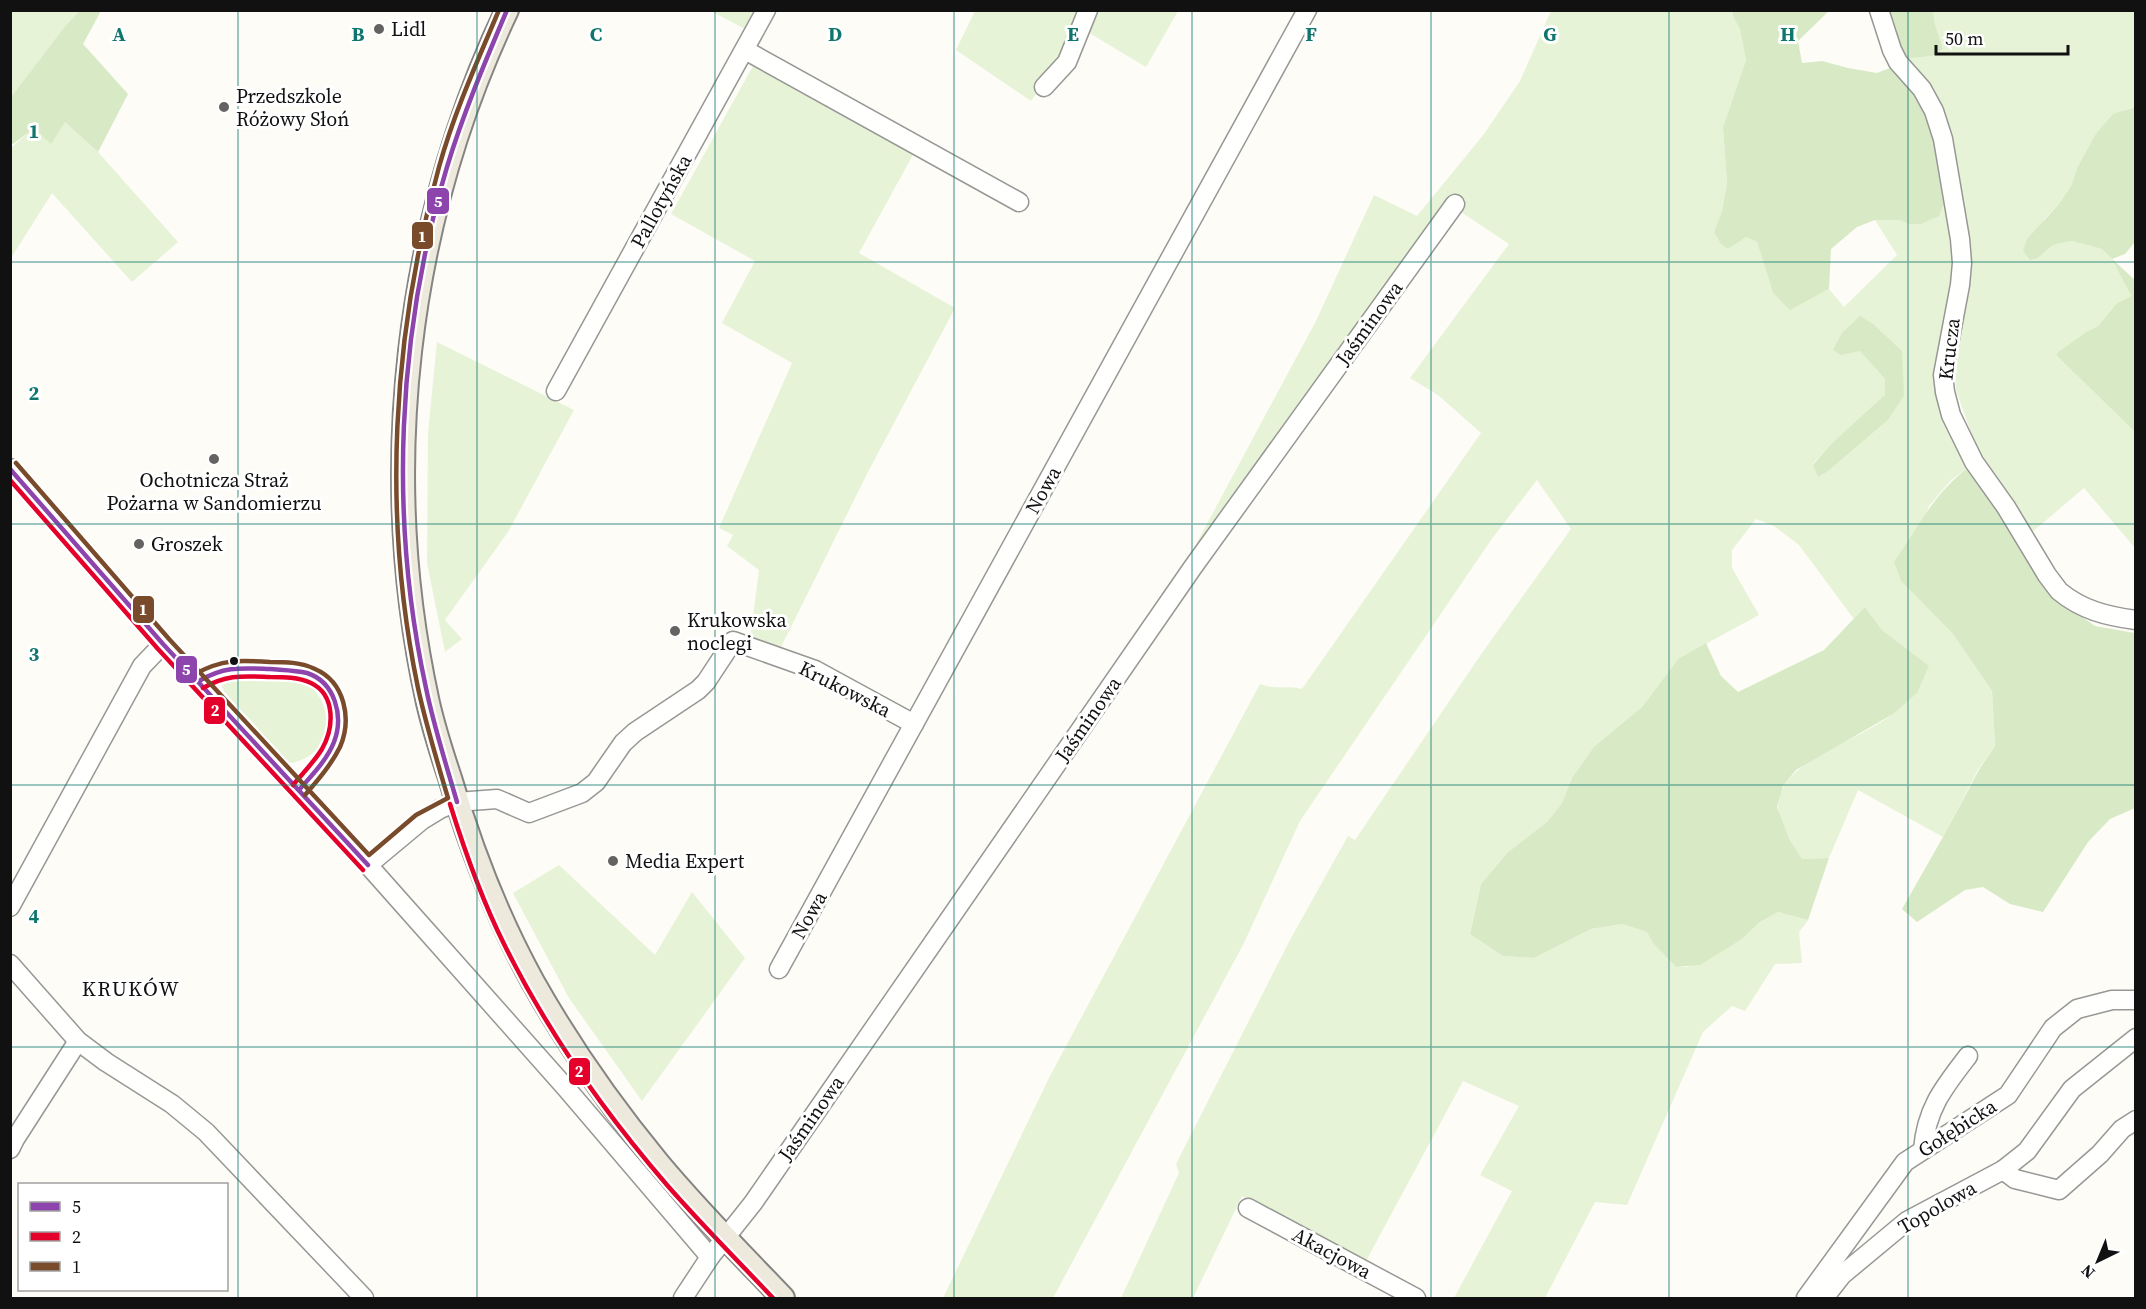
<svg xmlns="http://www.w3.org/2000/svg" width="2146" height="1309" font-family="'Source Serif 4',serif">
<style>
.green{fill:#e7f3d7;fill-rule:evenodd}
.forest{fill:#d8eac5}
.lines{fill:none;stroke-linecap:round;stroke-linejoin:round}
.minor-casing{stroke:#979795;stroke-width:21}
.major-casing{stroke:#858482;stroke-width:26}
.minor{stroke:#fffffe;stroke-width:18}
.major{stroke:#ede9dc;stroke-width:22}
.bus-1-casing{stroke:#fff;stroke-width:9}
.bus-2-casing{stroke:#fff;stroke-width:9}
.bus-3-casing{stroke:#fff;stroke-width:9}
.bus-1{stroke:#8e44ad;stroke-width:4.5}
.bus-2{stroke:#e4002b;stroke-width:4.5}
.bus-3{stroke:#7a4b2a;stroke-width:4.5}
.grid{fill:none;stroke:#0f766e;stroke-width:1.5;stroke-opacity:0.55}
.poi-dot{fill:#646362;stroke:#fff;stroke-width:2}
.bus-dot{fill:#111;stroke:#fff;stroke-width:2}
.labels{text-anchor:middle;dominant-baseline:central;stroke-width:6;stroke-linejoin:round;paint-order:stroke}
.poi-label{font-size:20px;fill:#111;stroke:#fff;text-anchor:start}
.street-label{font-size:20px;fill:#111;stroke:#fff}
.neighbourhood-label{font-size:21px;letter-spacing:1.5px;fill:#111;stroke:#fff}
.grid-label{font-size:20px;text-anchor:middle;font-weight:bold;fill:#0f766e;stroke:#fff;stroke-width:6;stroke-linejoin:round;paint-order:stroke}
.line-badge{stroke:#fff;stroke-width:2}
.badge-label{font-size:16px;text-anchor:middle;font-weight:bold;fill:#fff}
</style>
<rect width="100%" height="100%" fill="#fdfcf7"/>
<g class="green">
<polygon points="11,11 81,11 66,25 11,97"/>
<polygon points="711,11 757,11 747,30"/>
<polygon points="975,11 1080,11 1063,57 1031,101 956,50"/>
<polygon points="1095,11 1178,11 1146,67 1086,31"/>
<path d="M 1551,11 L 1732,11 L 1733,16 L 1740,28 L 1746,60 L 1723,127 L 1727,183 L 1722,211 L 1714,232 L 1746,237 L 1757,242 L 1773,293 L 1790,309 L 1829,289 L 1844,307 L 1897,255 L 1875,220 L 1899,220 L 1909,224 L 1946,198 L 1957,260 L 1936,367 L 1969,467 L 1951,480 L 1929,506 L 1901,581 L 1953,634 L 1992,691 L 1995,746 L 1979,768 L 1943,837 L 1858,790 L 1829,858 L 1802,859 C 1795,848 1777,818 1778,805 C 1781,759 1861,741 1892,714 C 1904,704 1919,679 1928,666 L 1882,630 L 1865,607 L 1854,619 L 1799,545 L 1774,526 L 1756,519 L 1732,550 L 1732,568 L 1759,615 L 1678,659 L 1642,707 L 1620,727 L 1572,778 L 1562,803 L 1548,821 L 1507,853 L 1481,884 L 1470,933 L 1503,956 L 1534,958 L 1591,929 L 1622,924 L 1647,932 L 1654,943 L 1676,967 L 1688,967 L 1742,939 L 1760,922 L 1778,912 L 1808,920 L 1799,932 L 1802,963 L 1775,964 L 1745,1011 L 1732,1006 L 1703,1032 L 1627,1205 L 1595,1202 L 1545,1298 L 1454,1298 L 1512,1191 L 1480,1175 L 1519,1106 L 1463,1081 L 1366,1261 L 1242,1196 L 1193,1298 L 1121,1298 L 1179,1173 L 1176,1164 L 1290,940 L 1348,836 L 1355,840 L 1482,653 L 1571,529 L 1537,480 L 1491,540 L 1300,821 L 1244,943 L 1053,1298 L 943,1298 L 1050,1076 L 1260,684 C 1275,690 1287,685 1302,689 L 1481,433 L 1438,395 L 1410,378 L 1509,244 L 1458,210 L 1208,558 L 1194,548 L 1316,321 L 1374,195 L 1417,216 L 1484,134 L 1520,81 ZM 1860,351 L 1904,396 L 1888,420 L 1827,472 L 1818,477 L 1813,464 L 1831,444 L 1885,396 L 1885,379 Z"/>
<polygon points="1933,11 2135,11 2135,107 2127,109 2095,135 2077,168 2071,186 2059,204 2044,219 2038,258 2053,245 2072,241 2102,249 2112,259 2131,296 2117,303 2098,326 2086,332 2058,352 2056,355 2135,432 2135,548 2084,488 2031,533 1981,461 1956,390 1954,353 1966,257 1901,59 1932,56 1943,49 1935,24"/>
<polygon points="753,66 914,153 859,253 955,308 868,472 780,649 750,640 759,570 727,546 733,535 719,528 792,363 722,323 755,261 671,214"/>
<polygon points="65,122 98,152 178,242 132,282 52,193 11,258 11,148 34,127"/>
<polygon points="437,342 574,410 508,532 445,620 462,639 445,652 427,563 428,433"/>
<path d="M 231,678 C 253,679 291,675 310,687 C 329,700 332,734 316,750 C 310,757 300,761 292,763 L 286,761 L 225,693 L 222,687 L 224,682 Z"/>
<polygon points="559,865 655,955 692,892 745,958 642,1101 569,998 513,893"/>
</g>
<g class="forest">
<polygon points="81,10 101,11 83,44 128,94 98,152 65,122 51,144 34,128 13,144 10,142 11,97 66,25"/>
<polygon points="1732,11 1829,11 1798,41 1802,63 1822,61 1848,68 1877,73 1895,66 1931,114 1946,198 1939,216 1921,224 1909,224 1899,220 1875,220 1857,227 1831,249 1829,289 1790,310 1773,293 1757,242 1746,237 1728,249 1721,244 1714,232 1722,211 1727,183 1723,127 1746,60 1740,29 1733,16"/>
<polygon points="1883,11 1933,11 1935,24 1943,49 1932,56 1901,59"/>
<polygon points="2135,107 2135,242 2125,254 2112,259 2135,280 2135,432 2056,355 2058,352 2086,332 2098,326 2117,303 2131,296 2112,259 2102,249 2072,241 2053,245 2038,258 2030,260 2023,251 2027,239 2059,204 2071,186 2077,168 2095,135 2113,114"/>
<polygon points="1860,316 1873,324 1902,351 1904,396 1888,420 1827,472 1818,477 1813,465 1831,444 1885,395 1885,379 1860,351 1841,355 1833,350 1842,333"/>
<path d="M 1969,467 L 2058,600 L 2095,626 L 2135,633 L 2135,808 L 2110,819 L 2088,842 L 2043,912 L 2010,904 L 1983,887 L 1965,890 L 1917,922 L 1902,909 L 1943,837 L 1980,768 L 1995,746 L 1992,691 L 1953,634 L 1901,581 L 1894,562 C 1918,527 1935,492 1969,467 Z"/>
<polygon points="1865,607 1882,630 1929,666 1917,693 1893,714 1796,770 1783,786 1777,807 1789,838 1802,859 1829,858 1808,920 1778,912 1760,922 1742,939 1700,965 1676,967 1653,943 1647,932 1622,924 1591,929 1534,958 1503,956 1470,934 1481,884 1507,853 1548,821 1562,803 1572,778 1594,747 1642,707 1678,659 1706,643 1721,676 1738,692 1824,650"/>
</g>
<g class="lines">
<g class="minor-casing">
<g id="minor">
<path d="M 1879,10 L 1892,50 L 1898,62 L 1922,89 L 1934,111 L 1943,139 L 1960,239 L 1962,263 L 1960,285 L 1943,375 L 1945,392 L 1951,415 L 1974,462 L 2006,507 L 2047,575 L 2059,591 C 2082,610 2106,616 2136,620"/>
<polyline points="745,50 1019,202"/>
<polyline points="1044,87 1067,62 1088,10"/>
<polyline points="556,391 766,10"/>
<polyline points="10,468 163,644 368,865 566,1088 710,1257"/>
<polyline points="368,865 422,820 440,809 457,802 497,799 529,813 582,793 596,782 623,743 635,732 698,690 706,682 733,641 815,670 914,724"/>
<polyline points="10,907 142,666 163,644"/>
<polyline points="10,964 78,1041 106,1062 172,1104 206,1132 364,1298"/>
<polyline points="779,969 1307,10"/>
<polyline points="10,1149 15,1139 78,1041"/>
<path d="M 1923,1150 C 1926,1109 1944,1087 1968,1056"/>
<polyline points="2003,1170 2015,1179 2059,1190 2100,1154 2122,1129 2136,1120"/>
<polyline points="1248,1208 1416,1298"/>
<polyline points="683,1298 710,1257 753,1203 1193,567 1455,204"/>
<polyline points="1806,1298 1905,1162 2008,1095 2053,1028 2077,1009 2112,1000 2136,1000"/>
<polyline points="1824,1298 1842,1275 1907,1221 2003,1170 2027,1151 2072,1089 2136,1038"/>
</g>
</g>
<g class="major-casing">
<path id="major" d="M 507,10 C 405,225 377,472 428,703 C 434,729 442,754 450,778 C 471,849 497,917 533,982 C 569,1046 611,1106 658,1163 C 697,1210 741,1254 783,1298"/>
</g>
<use href="#minor" class="minor"/>
<use href="#major" class="major"/>
<g class="bus-1-casing">
<g id="bus-1">
<polyline points="10,469 163,644 368,865"/>
<path d="M 199,681 C 225,666 241,668 270,669 C 282,670 295,670 307,673 C 335,682 344,716 334,742 C 327,760 312,775 299,790"/>
<path d="M 457,802 C 446,764 434,727 426,688 C 389,518 397,334 447,167 C 463,114 485,62 507,10"/>
</g>
</g>
<g class="bus-2-casing">
<g id="bus-2">
<polyline points="10,480 158,649 363,870"/>
<path d="M 203,688 C 227,674 243,676 270,677 C 284,677 298,677 311,683 C 336,695 334,728 322,749 C 314,762 303,773 293,785"/>
<path d="M 450,804 C 465,852 482,900 504,944 C 547,1031 604,1112 667,1185 C 701,1224 738,1261 773,1298"/>
</g>
</g>
<g class="bus-3-casing">
<g id="bus-3">
<path d="M 16,463 L 169,639 L 369,855 L 416,815 L 448,798 C 437,761 426,725 418,688 C 382,516 392,336 439,167 C 454,113 477,62 499,10"/>
<path d="M 195,674 C 222,659 240,660 270,662 C 285,662 301,662 315,669 C 345,682 352,719 340,747 C 331,765 318,780 305,795"/>
</g>
</g>
<use href="#bus-1" class="bus-1"/>
<use href="#bus-2" class="bus-2"/>
<use href="#bus-3" class="bus-3"/>
</g>
<path class="grid" d="M 238,10 L 238,1298M 477,10 L 477,1298M 715,10 L 715,1298M 954,10 L 954,1298M 1192,10 L 1192,1298M 1431,10 L 1431,1298M 1669,10 L 1669,1298M 1908,10 L 1908,1298M 10,262 L 2136,262M 10,524 L 2136,524M 10,785 L 2136,785M 10,1047 L 2136,1047"/>
<g class="poi-dot">
<circle cx="379" cy="29" r="6"/>
<circle cx="224" cy="107" r="6"/>
<circle cx="214" cy="459" r="6"/>
<circle cx="139" cy="544" r="6"/>
<circle cx="675" cy="631" r="6"/>
<circle cx="613" cy="861" r="6"/>
</g>
<circle class="bus-dot" cx="234" cy="661" r="5"/>
<g class="labels">
<g class="poi-label">
<text x="391" y="29">Lidl</text>
<text x="236" y="96">Przedszkole<tspan x="236" dy="23">Różowy Słoń</tspan></text>
<text x="214" y="480" text-anchor="middle">Ochotnicza Straż<tspan x="214" dy="23">Pożarna w Sandomierzu</tspan></text>
<text x="151" y="544">Groszek</text>
<text x="687" y="620">Krukowska<tspan x="687" dy="23">noclegi</tspan></text>
<text x="625" y="861">Media Expert</text>
</g>
<g class="street-label">
<text transform="translate(661 201) rotate(-61)">Pallotyńska</text>
<text transform="translate(1369 323) rotate(-54)">Jaśminowa</text>
<text transform="translate(1949 349) rotate(-83)">Krucza</text>
<text transform="translate(1043 490) rotate(-61)">Nowa</text>
<text transform="translate(845 689) rotate(27)">Krukowska</text>
<text transform="translate(1088 719) rotate(-55)">Jaśminowa</text>
<text transform="translate(809 915) rotate(-61)">Nowa</text>
<text transform="translate(811 1118) rotate(-55)">Jaśminowa</text>
<text transform="translate(1957 1128) rotate(-33)">Gołębicka</text>
<text transform="translate(1937 1207) rotate(-30)">Topolowa</text>
<text transform="translate(1332 1253) rotate(28)">Akacjowa</text>
</g>
<g class="neighbourhood-label">
<text x="131" y="988">KRUKÓW</text>
</g>
</g>
<g class="grid-label">
<text x="119" y="41">A</text>
<text x="358" y="41">B</text>
<text x="596" y="41">C</text>
<text x="835" y="41">D</text>
<text x="1073" y="41">E</text>
<text x="1311" y="41">F</text>
<text x="1550" y="41">G</text>
<text x="1788" y="41">H</text>
<text x="34" y="138">1</text>
<text x="34" y="400">2</text>
<text x="34" y="661">3</text>
<text x="34" y="923">4</text>
</g>
<g class="line-badge">
<rect x="426" y="187" width="24" height="28" rx="6" fill="#8e44ad"/>
<rect x="411" y="221" width="23" height="29" rx="6" fill="#7a4b2a"/>
<rect x="132" y="595" width="23" height="29" rx="6" fill="#7a4b2a"/>
<rect x="175" y="655" width="23" height="29" rx="6" fill="#8e44ad"/>
<rect x="203" y="696" width="23" height="29" rx="6" fill="#e4002b"/>
<rect x="568" y="1057" width="23" height="29" rx="6" fill="#e4002b"/>
</g>
<g class="badge-label">
<text x="438" y="207">5</text>
<text x="422" y="242">1</text>
<text x="143" y="615">1</text>
<text x="186" y="675">5</text>
<text x="215" y="716">2</text>
<text x="579" y="1077">2</text>
</g>
<rect width="2146" height="1309" fill="none" stroke="#111111" stroke-width="24"/>
<rect x="18" y="1183" width="210" height="108" fill="#ffffff" stroke="#a0a0a0" stroke-width="1.5"/>
<rect x="30" y="1202" width="30" height="9" fill="#8e44ad" stroke="#a0a0a0" stroke-width="1.5"/>
<text x="72" y="1213" font-size="18" fill="#111111">5</text>
<rect x="30" y="1232" width="30" height="9" fill="#e4002b" stroke="#a0a0a0" stroke-width="1.5"/>
<text x="72" y="1243" font-size="18" fill="#111111">2</text>
<rect x="30" y="1262" width="30" height="9" fill="#7a4b2a" stroke="#a0a0a0" stroke-width="1.5"/>
<text x="72" y="1273" font-size="18" fill="#111111">1</text>
<g transform="translate(2098 1261) rotate(223)" stroke="#ffffff" stroke-width="4.5" paint-order="stroke">
<path d="M0-4.5L10 22L0 15L-10 22Z" fill="#111111"/>
<text y="-9" font-size="16" font-weight="bold" text-anchor="middle" fill="#111111">N</text>
</g>
<path d="M1936 45v9h132v-9" fill="none" stroke="#111111" stroke-width="3"/>
<text x="1945" y="45" font-size="18" fill="#111111" stroke="#ffffff" stroke-width="4.5" paint-order="stroke">50 m</text>
</svg>
